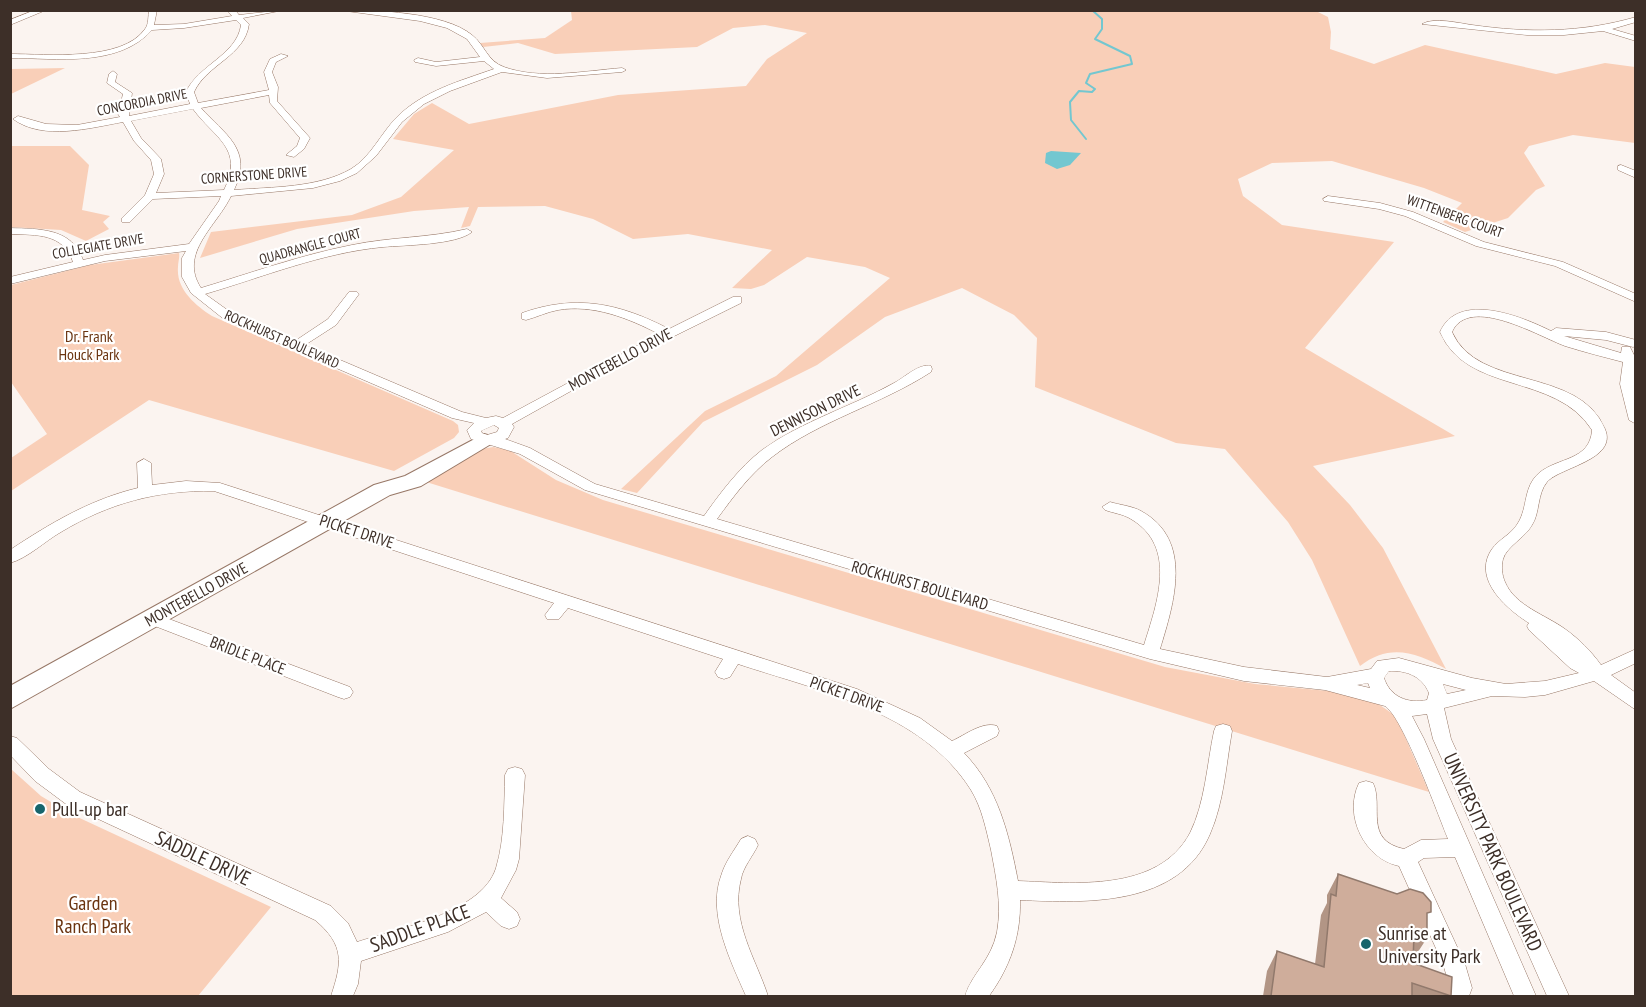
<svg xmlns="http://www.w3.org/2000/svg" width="1646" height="1007" font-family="'PT Sans Narrow',sans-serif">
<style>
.green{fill:#f9cfb8}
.water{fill:#73c7d0}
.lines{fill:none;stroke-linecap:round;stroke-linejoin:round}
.stream{stroke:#73c7d0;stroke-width:2}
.street-casing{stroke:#977766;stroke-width:1}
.secondary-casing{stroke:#977766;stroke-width:2}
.street{fill:#fff;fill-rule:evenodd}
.secondary{fill:#fff;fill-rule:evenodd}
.wall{fill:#b29585}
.building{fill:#cfad9b;stroke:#91796c;stroke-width:1.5}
.poi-dot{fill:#17656c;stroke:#fff;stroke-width:2}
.labels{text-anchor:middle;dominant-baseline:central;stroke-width:4.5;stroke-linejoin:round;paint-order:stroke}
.far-street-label{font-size:14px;fill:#3d2f28;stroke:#fff}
.park-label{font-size:16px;fill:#6a3410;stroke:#fff}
.street-label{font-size:16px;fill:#3d2f28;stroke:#fff}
.near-poi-label{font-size:20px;fill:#3d2f28;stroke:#fff;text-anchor:start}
.near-street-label{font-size:20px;fill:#3d2f28;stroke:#fff}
.near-park-label{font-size:20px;fill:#6a3410;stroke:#fff}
</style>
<rect width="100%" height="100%" fill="#fbf4f0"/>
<g class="green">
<path d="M 571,11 L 1316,11 L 1328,17 L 1331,32 L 1330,49 L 1374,64 L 1425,45 L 1556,74 L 1605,63 L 1635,67 L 1635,143 L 1573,135 L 1529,146 L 1524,153 L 1545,186 L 1536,190 L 1508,218 L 1465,232 L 1443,222 L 1462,203 L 1424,188 L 1332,161 L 1272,163 L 1238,179 L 1243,196 L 1282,225 L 1394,242 L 1305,348 L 1455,436 L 1313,466 L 1350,505 L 1383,548 L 1446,669 C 1416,652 1389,643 1360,666 L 1312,560 L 1288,522 L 1225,449 L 1176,443 L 1035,387 L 1037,338 L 1014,315 L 962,288 L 885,317 L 817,365 L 703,422 L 637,493 L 621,489 L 705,411 L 776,376 L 890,278 L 865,267 L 807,257 L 764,285 L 751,289 L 732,288 L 772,250 L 688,234 L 633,239 L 593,219 L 545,206 L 478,207 L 470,226 L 461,228 L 469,207 L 414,211 L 297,229 L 200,258 L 211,232 L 352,215 L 401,197 L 454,150 L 393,139 L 414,114 L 432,103 L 469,124 L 618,95 L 746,86 L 767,59 L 807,33 L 765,25 L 733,28 L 697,47 L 555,54 L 518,43 L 483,47 L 480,43 L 545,38 L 572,20 Z"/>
<polygon points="65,68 11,94 11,69"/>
<polygon points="11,146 70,146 89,165 82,210 110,216 103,222 109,229 86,241 61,230 11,227"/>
<path d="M 179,253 C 180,257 178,262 178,267 C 176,289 195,305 212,316 L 453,421 L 458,425 L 459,432 L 454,438 L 394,471 L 149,400 L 11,491 L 11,458 L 47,434 L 11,382 L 11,285 L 90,265 Z"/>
<polygon points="493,447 509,450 556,480 603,500 1165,667 1255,684 1350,693 1368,697 1396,716 1429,792 423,481 482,449"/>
<polygon points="11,769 41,796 71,814 271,907 198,996 11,996"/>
</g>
<polygon class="water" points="1051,151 1081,153 1070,165 1057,169 1045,163 1046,153"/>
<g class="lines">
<polyline class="stream" points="1086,139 1071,120 1070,102 1079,91 1092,92 1095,89 1086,83 1090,74 1132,64 1130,56 1095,39 1102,29 1102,19 1092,10"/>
<g class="street-casing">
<g id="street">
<polygon points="35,10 46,10 10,25 10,20"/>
<path d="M 149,10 L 157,10 L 154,25 L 184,24 L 232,16 L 227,10 L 235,10 L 239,15 L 284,10 L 243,18 L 249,24 C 245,56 207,64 194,92 L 198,103 L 269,90 L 264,72 L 270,59 L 281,54 L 288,56 L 276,62 L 272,72 L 278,87 L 277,101 L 310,138 L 304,149 L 294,157 L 286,155 L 297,146 L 300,138 L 270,103 L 269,95 L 201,108 C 224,134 254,149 234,190 C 272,187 318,188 351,169 C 371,157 381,133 397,117 C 423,91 460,81 494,69 L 484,61 L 436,66 L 415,62 L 414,60 L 418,58 L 436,62 L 480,57 L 467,39 L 447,28 L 420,21 L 339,10 C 374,10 444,12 472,35 C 485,45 487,61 504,67 C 540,80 584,71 622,68 L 626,70 L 622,72 L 547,78 L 502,72 L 450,91 L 424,104 L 402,122 L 376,156 L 357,173 L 340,181 L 313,188 L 231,196 C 217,226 178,253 201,288 C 251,273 301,255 352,245 C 390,237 429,238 467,229 L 472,232 C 456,245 405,245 383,247 C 321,253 263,277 205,294 L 233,314 L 295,341 L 328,319 L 349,292 L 357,292 L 359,294 L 336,325 L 305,345 L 462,412 L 486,418 L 496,416 L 503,418 L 659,334 C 628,318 593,304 558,310 C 547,312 537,317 526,320 L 522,319 L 522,313 C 576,294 619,303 669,329 L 733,297 L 741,297 L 741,303 L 630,358 L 512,424 L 514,427 L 508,438 L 505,439 L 530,448 L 595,484 L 704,516 C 721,492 739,468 762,450 C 802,421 851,407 894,383 C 904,378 919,363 931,366 L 932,369 L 931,372 C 880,405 820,420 772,457 C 750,474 733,497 717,519 L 1144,645 C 1157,603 1178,547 1131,519 C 1123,514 1113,513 1105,510 L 1102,507 L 1110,502 C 1120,505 1132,506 1141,511 C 1194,540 1174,603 1160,649 L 1244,667 L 1327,677 L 1371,669 L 1377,661 L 1399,658 L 1472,678 L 1506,684 L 1545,681 L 1579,673 L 1570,668 L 1529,630 L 1527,626 L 1529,623 C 1505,608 1472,578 1492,549 C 1499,539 1512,534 1518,523 C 1528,507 1523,487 1539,473 C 1558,457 1590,461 1592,430 C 1555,372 1467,395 1440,332 C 1458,291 1521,316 1551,331 L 1556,328 L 1606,332 L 1636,340 L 1636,346 L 1633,347 L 1606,340 L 1564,336 L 1621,353 L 1622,347 L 1630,347 L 1636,359 L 1634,384 L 1636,424 L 1629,420 L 1620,384 L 1623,362 C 1604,357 1584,352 1565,346 C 1540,337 1469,294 1452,332 C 1478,391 1579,366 1605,429 C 1618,460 1560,467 1547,482 C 1537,494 1540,513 1532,525 C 1525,538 1507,546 1503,559 C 1501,567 1502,575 1505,582 C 1515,606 1546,615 1565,629 C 1579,639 1591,651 1601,665 L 1636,649 L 1636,663 L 1611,675 L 1636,693 L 1636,710 L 1594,681 L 1545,695 L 1525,697 L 1492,696 L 1444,708 L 1451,739 L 1569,996 L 1547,996 L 1433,739 L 1427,714 L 1412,716 L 1424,739 L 1536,996 L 1514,996 L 1455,857 L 1424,858 L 1418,862 L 1465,964 L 1472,988 L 1469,996 L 1446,996 L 1450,987 L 1443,964 L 1399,866 C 1365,859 1343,816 1359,783 L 1366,781 L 1373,783 C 1384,806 1363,840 1404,849 L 1421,840 L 1448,839 C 1438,815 1403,717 1385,706 L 1325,690 L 1244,681 L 1150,659 L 585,490 L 520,454 L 471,439 L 467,430 L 474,423 L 452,418 L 225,320 L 191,293 L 182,277 L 182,258 L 186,251 L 105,261 L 10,284 L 10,277 L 73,262 C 63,233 37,235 10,234 L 10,228 C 40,229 72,228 83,260 L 105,255 L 189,244 L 219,201 L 221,196 L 153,199 L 130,222 L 122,222 L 122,218 L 145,195 L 154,174 L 151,160 L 134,141 L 123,122 C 90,128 43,141 13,119 L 18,116 L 46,124 L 77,125 L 120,117 L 118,114 L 123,94 L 107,83 L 109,74 L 113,71 L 117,74 L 115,82 L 132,93 L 129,116 L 190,104 L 186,92 C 198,65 237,55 241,25 L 236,20 L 184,28 L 152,30 C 118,68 56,58 10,58 L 10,54 C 47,54 122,62 145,29 C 149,24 148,16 149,10 ZM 193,109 C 214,138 245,148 224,190 L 156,193 L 164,174 L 161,159 L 141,138 L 131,121 ZM 494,425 L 499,428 L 497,432 L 487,435 L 482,433 L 481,431 ZM 1389,671 C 1406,670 1422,676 1429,693 L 1427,700 C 1408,704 1390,697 1384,678 ZM 1368,683 L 1370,688 L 1357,685 ZM 1443,684 L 1466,690 L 1447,694 Z"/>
<path d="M 1636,17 L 1636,22 L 1612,29 L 1636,36 L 1636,41 L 1603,31 L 1564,35 L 1527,35 L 1422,24 C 1434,17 1458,23 1472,25 C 1528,33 1581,33 1636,17 Z"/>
<polygon points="1621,165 1636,171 1636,178 1618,170 1618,166"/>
<polygon points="1328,196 1380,203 1413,212 1484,242 1563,262 1636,294 1636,302 1555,266 1476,246 1405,216 1379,209 1324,201 1323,199"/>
<path d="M 144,459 L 151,463 L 152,485 L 186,481 L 220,483 L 857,689 L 920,718 L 952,741 C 965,735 983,721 997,726 L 999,731 L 997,736 L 964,753 C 998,788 1009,834 1018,881 C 1073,883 1158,893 1190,833 C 1205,803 1207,764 1214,731 L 1216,726 L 1223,724 L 1230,726 L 1232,731 C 1226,765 1224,802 1210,834 C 1179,907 1086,903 1020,900 C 1021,936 1010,967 989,996 L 965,996 C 972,973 991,961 997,932 C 1002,904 996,877 991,850 C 986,829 982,808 971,790 C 922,712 820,691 738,664 L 730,677 L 724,679 L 718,677 L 715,672 L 723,659 L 568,608 L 559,619 L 547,619 L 545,615 L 554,603 L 214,491 C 158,490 109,503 61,532 C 45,541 28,558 10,563 L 10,550 C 49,524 91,499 138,488 L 137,463 Z"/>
<polygon points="153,613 350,687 353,692 350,697 344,699 338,697 147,623 145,619 147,615"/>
<path d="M 10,736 L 17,738 L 49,769 L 80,792 L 331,906 L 348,923 L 357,942 C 397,929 482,913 496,868 C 505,838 504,805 505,775 L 508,769 L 515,767 L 522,769 L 525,775 L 519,859 L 516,870 L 501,898 L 517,912 L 520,919 L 517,926 L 509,929 L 501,926 L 486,912 L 448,932 L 361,961 L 358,984 L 353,996 L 331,996 C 342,963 345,945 315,920 L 66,804 L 35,781 L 10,755 Z"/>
<path d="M 748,836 L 755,839 L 758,845 C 753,856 743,867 741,879 C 730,921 756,959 768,996 L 746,996 C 731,962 707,914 721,876 C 725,862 734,851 741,839 Z"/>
</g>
</g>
<g class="secondary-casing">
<polygon id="secondary" points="484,434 491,436 495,440 491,444 421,486 390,495 10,709 10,686 374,485 405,476"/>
</g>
<use href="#street" class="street"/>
<use href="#secondary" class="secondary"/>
</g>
<polygon class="wall" points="1338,874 1427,919 1427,938 1414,958 1413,958 1413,963 1451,996 1263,996 1267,971 1277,951 1315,964 1321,915 1327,903 1327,895"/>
<polygon class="building" points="1338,874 1397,894 1410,889 1423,893 1431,902 1431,912 1427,913 1427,938 1414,934 1413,963 1452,977 1451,996 1412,983 1412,996 1271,996 1277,951 1324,967 1331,894 1336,896"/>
<g class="poi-dot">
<circle cx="40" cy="809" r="6"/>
<circle cx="1366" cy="944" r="6"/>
</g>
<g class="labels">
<g class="far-street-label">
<text transform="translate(142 102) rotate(-11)">CONCORDIA DRIVE</text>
<text transform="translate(254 175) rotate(-4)">CORNERSTONE DRIVE</text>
<text transform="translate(1455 216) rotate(20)">WITTENBERG COURT</text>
<text transform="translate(98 246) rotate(-10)">COLLEGIATE DRIVE</text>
<text transform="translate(310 246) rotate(-15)">QUADRANGLE COURT</text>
<text transform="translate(282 339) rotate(24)">ROCKHURST BOULEVARD</text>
</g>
<g class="park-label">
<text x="89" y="336">Dr. Frank<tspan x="89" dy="18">Houck Park</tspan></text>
</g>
<g class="street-label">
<text transform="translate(620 359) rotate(-28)">MONTEBELLO DRIVE</text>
<text transform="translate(815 410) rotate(-26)">DENNISON DRIVE</text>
<text transform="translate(357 531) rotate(18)">PICKET DRIVE</text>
<text transform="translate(920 585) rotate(16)">ROCKHURST BOULEVARD</text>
<text transform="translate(196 594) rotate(-29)">MONTEBELLO DRIVE</text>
<text transform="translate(248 655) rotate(21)">BRIDLE PLACE</text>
<text transform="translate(847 694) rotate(20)">PICKET DRIVE</text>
</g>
<g class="near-poi-label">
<text x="52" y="809">Pull-up bar</text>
<text x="1378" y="933">Sunrise at<tspan x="1378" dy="23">University Park</tspan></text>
</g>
<g class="near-street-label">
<text transform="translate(1493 852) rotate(66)">UNIVERSITY PARK BOULEVARD</text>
<text transform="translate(203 858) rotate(25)">SADDLE DRIVE</text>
<text transform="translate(420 928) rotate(-20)">SADDLE PLACE</text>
</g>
<g class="near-park-label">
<text x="93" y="903">Garden<tspan x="93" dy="23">Ranch Park</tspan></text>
</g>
</g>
<rect width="1646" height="1007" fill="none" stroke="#3d2f28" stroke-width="24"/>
</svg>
